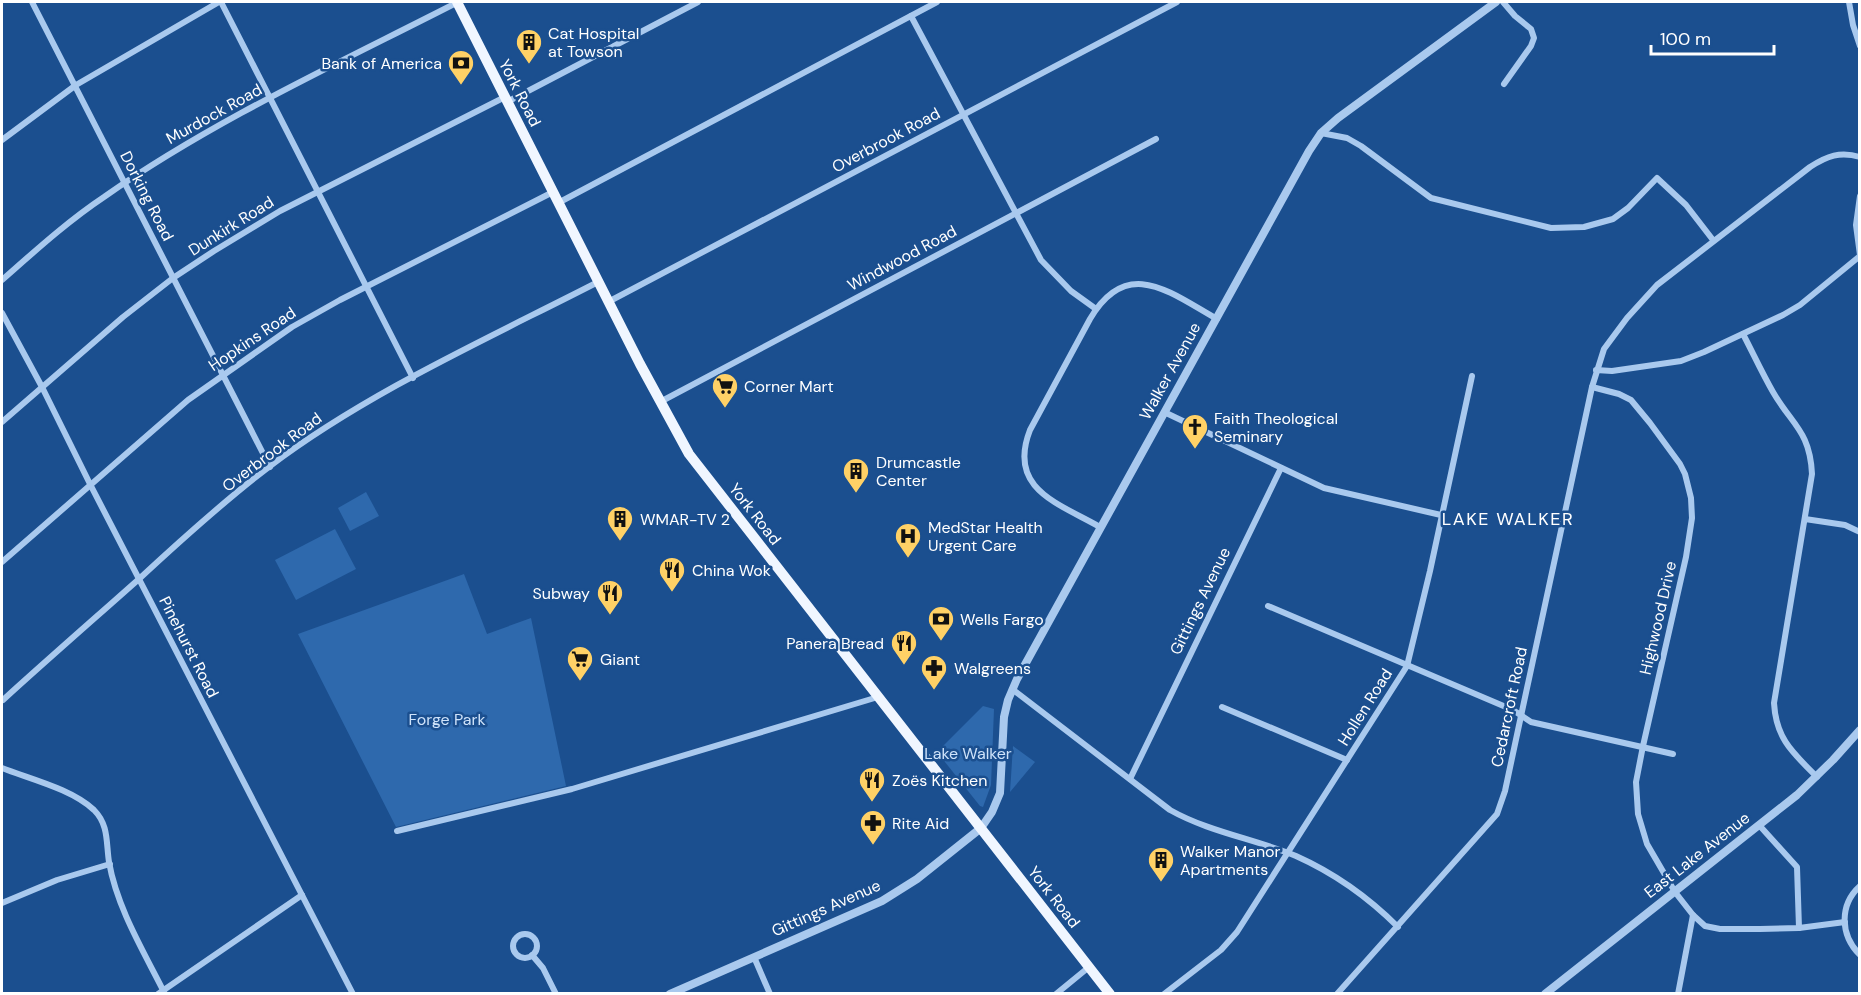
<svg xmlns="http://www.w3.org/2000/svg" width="1861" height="995" font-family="'DM Sans',sans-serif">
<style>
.green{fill:#2e69ad}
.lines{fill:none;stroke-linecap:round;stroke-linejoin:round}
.minor{stroke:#a9c9ee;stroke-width:6}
.tertiary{stroke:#a9c9ee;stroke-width:8}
.primary{stroke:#f0f6ff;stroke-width:10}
.labels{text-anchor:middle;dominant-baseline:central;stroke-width:5;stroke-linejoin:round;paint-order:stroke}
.poi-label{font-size:16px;fill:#fff;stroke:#1b4f8f;text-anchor:start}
.street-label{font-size:16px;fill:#fff;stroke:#1b4f8f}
.park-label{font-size:16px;fill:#cfe3fa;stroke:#1b4f8f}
.neighbourhood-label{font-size:18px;letter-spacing:1.5px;fill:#fff;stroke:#1b4f8f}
</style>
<rect width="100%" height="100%" fill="#1b4f8f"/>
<g class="green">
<polygon points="366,492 379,516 350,531 338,508"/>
<polygon points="335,529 356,569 296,600 275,560"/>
<polygon points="464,574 487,634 531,618 566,786 396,827 298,634"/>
<polygon points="983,706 994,709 991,785 983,807 980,806 937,752"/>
<polygon points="1013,746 1035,762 1010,792"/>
</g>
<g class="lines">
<g class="minor">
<polyline points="32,2 270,467"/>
<polyline points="221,2 413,378"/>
<polyline points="1503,2 1515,16 1531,29 1534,38 1531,46 1504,84"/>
<polyline points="1849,2 1853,25 1860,46"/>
<polyline points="911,16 1041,260 1071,291 1096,309"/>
<polyline points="507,102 698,2"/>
<polyline points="1321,133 1347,138 1361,146 1431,198 1551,228 1584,227 1613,219 1628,208 1657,178 1686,205 1713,240"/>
<polyline points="2,140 76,85 219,2"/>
<polyline points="1860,196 1856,225 1860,255"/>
<polyline points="558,203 937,2"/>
<path d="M 2,280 C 35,251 68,221 104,197 C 214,120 339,63 458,2"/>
<polyline points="608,302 1177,2"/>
<polyline points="2,313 42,387 90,484 353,994"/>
<path d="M 1743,334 C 1753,353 1762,373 1773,392 C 1792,425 1810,431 1812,474 L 1774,703 C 1776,739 1793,753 1817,777"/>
<polyline points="1596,370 1612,371 1681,361 1704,352 1783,315 1800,305 1860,256"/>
<polyline points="1592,387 1619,394 1631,400 1650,423 1680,464 1685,474 1691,498 1692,518 1686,557 1643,746 1636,782 1638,814 1647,844 1675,892 1693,915 1705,926 1720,929 1760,929 1799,928 1845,922"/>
<polyline points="660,402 1156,139"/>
<polyline points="1164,412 1324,488 1441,515"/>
<polyline points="2,422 123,317 173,278 214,251 280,211 505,97"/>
<polyline points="1805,519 1845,525 1860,532"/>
<path d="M 1100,527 C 1058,503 1007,489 1030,430 L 1090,319 C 1127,256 1169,292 1217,319"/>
<polyline points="2,562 188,400 292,327 340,300 553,192"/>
<polyline points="1268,606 1513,710 1531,722 1673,754"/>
<path d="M 1012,689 L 1170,810 C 1209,832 1255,839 1296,856 C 1334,873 1368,897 1398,927"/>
<path d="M 2,699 L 3,700 C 48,659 94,619 139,579 C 181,540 224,501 270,466 C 368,392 489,338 598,282"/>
<polyline points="1222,707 1347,760"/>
<path d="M 2,768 C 30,779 72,789 94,810 C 109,825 106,843 109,862 C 117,908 144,952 165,994"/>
<polyline points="1130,779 1281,468"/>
<polyline points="1759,825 1797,867 1799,928"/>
<polyline points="397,831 572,789 878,697"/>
<path d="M 1860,886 C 1839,905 1840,935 1860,955"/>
<polyline points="2,903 57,880 110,864"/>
<circle cx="525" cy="946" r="12"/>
<polyline points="532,955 543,968 556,994"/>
<polyline points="754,957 770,994"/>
<polyline points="158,994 302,895"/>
<polyline points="1056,994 1089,967"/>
<polyline points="1164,994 1221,950 1237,932 1407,666 1430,571 1472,376"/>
<path d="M 1337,994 L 1497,814 L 1505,791 L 1521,716 L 1592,387 L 1604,349 L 1627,318 L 1657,285 L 1810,167 C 1827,156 1840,151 1860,157"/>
<polyline points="1678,994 1693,915"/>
</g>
<g class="tertiary">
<polyline points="670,994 882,901 917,879 981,828 992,812 1000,793 1004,717 1008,700 1017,679 1309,151 1321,133 1338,118 1496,2"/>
<polyline points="1545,994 1797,795 1833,760 1860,730"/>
</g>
<polyline class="primary" points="457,2 640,364 689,454 1110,994"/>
</g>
<defs>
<g id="building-pin" transform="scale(1.35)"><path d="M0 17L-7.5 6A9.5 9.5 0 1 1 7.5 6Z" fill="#ffd166" stroke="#1b4f8f"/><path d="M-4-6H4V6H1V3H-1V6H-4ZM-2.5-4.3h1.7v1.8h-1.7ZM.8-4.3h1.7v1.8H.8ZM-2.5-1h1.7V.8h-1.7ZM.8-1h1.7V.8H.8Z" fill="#111"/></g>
<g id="bank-pin" transform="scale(1.35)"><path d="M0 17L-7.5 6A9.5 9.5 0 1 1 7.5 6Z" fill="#ffd166" stroke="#1b4f8f"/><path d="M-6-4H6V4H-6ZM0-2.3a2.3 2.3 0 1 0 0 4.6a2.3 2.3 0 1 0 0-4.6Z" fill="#111"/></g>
<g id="supermarket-pin" transform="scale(1.35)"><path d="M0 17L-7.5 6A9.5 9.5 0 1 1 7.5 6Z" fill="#ffd166" stroke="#1b4f8f"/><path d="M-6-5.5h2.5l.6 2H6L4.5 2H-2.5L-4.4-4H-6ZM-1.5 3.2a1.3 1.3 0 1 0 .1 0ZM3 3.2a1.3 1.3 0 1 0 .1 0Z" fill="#111"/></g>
<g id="church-pin" transform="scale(1.35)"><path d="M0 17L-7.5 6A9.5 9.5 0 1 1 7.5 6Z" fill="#ffd166" stroke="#1b4f8f"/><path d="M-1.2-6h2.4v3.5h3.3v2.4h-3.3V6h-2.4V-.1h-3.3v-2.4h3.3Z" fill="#111"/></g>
<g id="hospital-pin" transform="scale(1.35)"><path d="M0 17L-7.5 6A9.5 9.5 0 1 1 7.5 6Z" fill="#ffd166" stroke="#1b4f8f"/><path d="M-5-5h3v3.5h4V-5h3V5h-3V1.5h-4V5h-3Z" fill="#111"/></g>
<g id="restaurant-pin" transform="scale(1.35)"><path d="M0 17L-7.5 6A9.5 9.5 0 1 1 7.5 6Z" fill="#ffd166" stroke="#1b4f8f"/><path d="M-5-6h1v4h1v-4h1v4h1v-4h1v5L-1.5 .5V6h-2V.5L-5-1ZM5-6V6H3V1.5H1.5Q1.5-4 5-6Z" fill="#111"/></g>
<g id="pharmacy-pin" transform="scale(1.35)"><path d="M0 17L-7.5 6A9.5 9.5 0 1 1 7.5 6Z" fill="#ffd166" stroke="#1b4f8f"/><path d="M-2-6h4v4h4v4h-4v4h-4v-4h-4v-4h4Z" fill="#111"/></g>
</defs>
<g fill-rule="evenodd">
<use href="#building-pin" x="529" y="42"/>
<use href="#bank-pin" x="461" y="63"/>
<use href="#supermarket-pin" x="725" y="386"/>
<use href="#church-pin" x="1195" y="427"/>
<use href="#building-pin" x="856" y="471"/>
<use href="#building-pin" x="620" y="519"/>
<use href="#hospital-pin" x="908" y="536"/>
<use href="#restaurant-pin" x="672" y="570"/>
<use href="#restaurant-pin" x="610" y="593"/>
<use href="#bank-pin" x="941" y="619"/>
<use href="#restaurant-pin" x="904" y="643"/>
<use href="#supermarket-pin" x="580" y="659"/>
<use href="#pharmacy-pin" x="934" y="668"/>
<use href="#restaurant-pin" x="872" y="780"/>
<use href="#pharmacy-pin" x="873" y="823"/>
<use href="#building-pin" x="1161" y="860"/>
</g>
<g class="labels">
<g class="poi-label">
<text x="548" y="33">Cat Hospital<tspan x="548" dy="18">at Towson</tspan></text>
<text x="442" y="63" text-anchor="end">Bank of America</text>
<text x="744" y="386">Corner Mart</text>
<text x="1214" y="418">Faith Theological<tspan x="1214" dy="18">Seminary</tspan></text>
<text x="876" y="462">Drumcastle<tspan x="876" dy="18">Center</tspan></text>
<text x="640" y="519">WMAR-TV 2</text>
<text x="928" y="527">MedStar Health<tspan x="928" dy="18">Urgent Care</tspan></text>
<text x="692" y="570">China Wok</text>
<text x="590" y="593" text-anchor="end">Subway</text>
<text x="960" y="619">Wells Fargo</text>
<text x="884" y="643" text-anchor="end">Panera Bread</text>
<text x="600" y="659">Giant</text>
<text x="954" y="668">Walgreens</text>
<text x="892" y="780">Zoës Kitchen</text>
<text x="892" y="823">Rite Aid</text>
<text x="1180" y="851">Walker Manor<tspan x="1180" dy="18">Apartments</tspan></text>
</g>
<g class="street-label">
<text transform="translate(520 93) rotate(63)">York Road</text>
<text transform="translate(214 114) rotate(-29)">Murdock Road</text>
<text transform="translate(886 140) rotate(-28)">Overbrook Road</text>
<text transform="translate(147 196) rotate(63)">Dorking Road</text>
<text transform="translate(231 226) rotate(-32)">Dunkirk Road</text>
<text transform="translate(902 258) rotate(-28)">Windwood Road</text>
<text transform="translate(252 339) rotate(-34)">Hopkins Road</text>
<text transform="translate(1170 371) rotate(-61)">Walker Avenue</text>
<text transform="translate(272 452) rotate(-37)">Overbrook Road</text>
<text transform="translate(755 514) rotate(52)">York Road</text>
<text transform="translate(1200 601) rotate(-64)">Gittings Avenue</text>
<text transform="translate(1658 618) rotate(-77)">Highwood Drive</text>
<text transform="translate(189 647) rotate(63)">Pinehurst Road</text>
<text transform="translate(1365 707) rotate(-58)">Hollen Road</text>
<text transform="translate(1509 707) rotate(-78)">Cedarcroft Road</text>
<text transform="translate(1697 855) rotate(-38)">East Lake Avenue</text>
<text transform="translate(1054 897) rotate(52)">York Road</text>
<text transform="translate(826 908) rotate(-24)">Gittings Avenue</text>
</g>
<g class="park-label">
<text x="447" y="719">Forge Park</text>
<text x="968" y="753">Lake Walker</text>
</g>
<g class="neighbourhood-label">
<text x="1508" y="519">LAKE WALKER</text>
</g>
</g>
<rect width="1861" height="995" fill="none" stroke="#ffffff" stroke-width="6"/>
<path d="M1651 45v9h123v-9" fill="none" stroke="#ffffff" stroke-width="3"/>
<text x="1660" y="45" font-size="18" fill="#ffffff" stroke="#1b4f8f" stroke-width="4.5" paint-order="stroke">100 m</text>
</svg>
